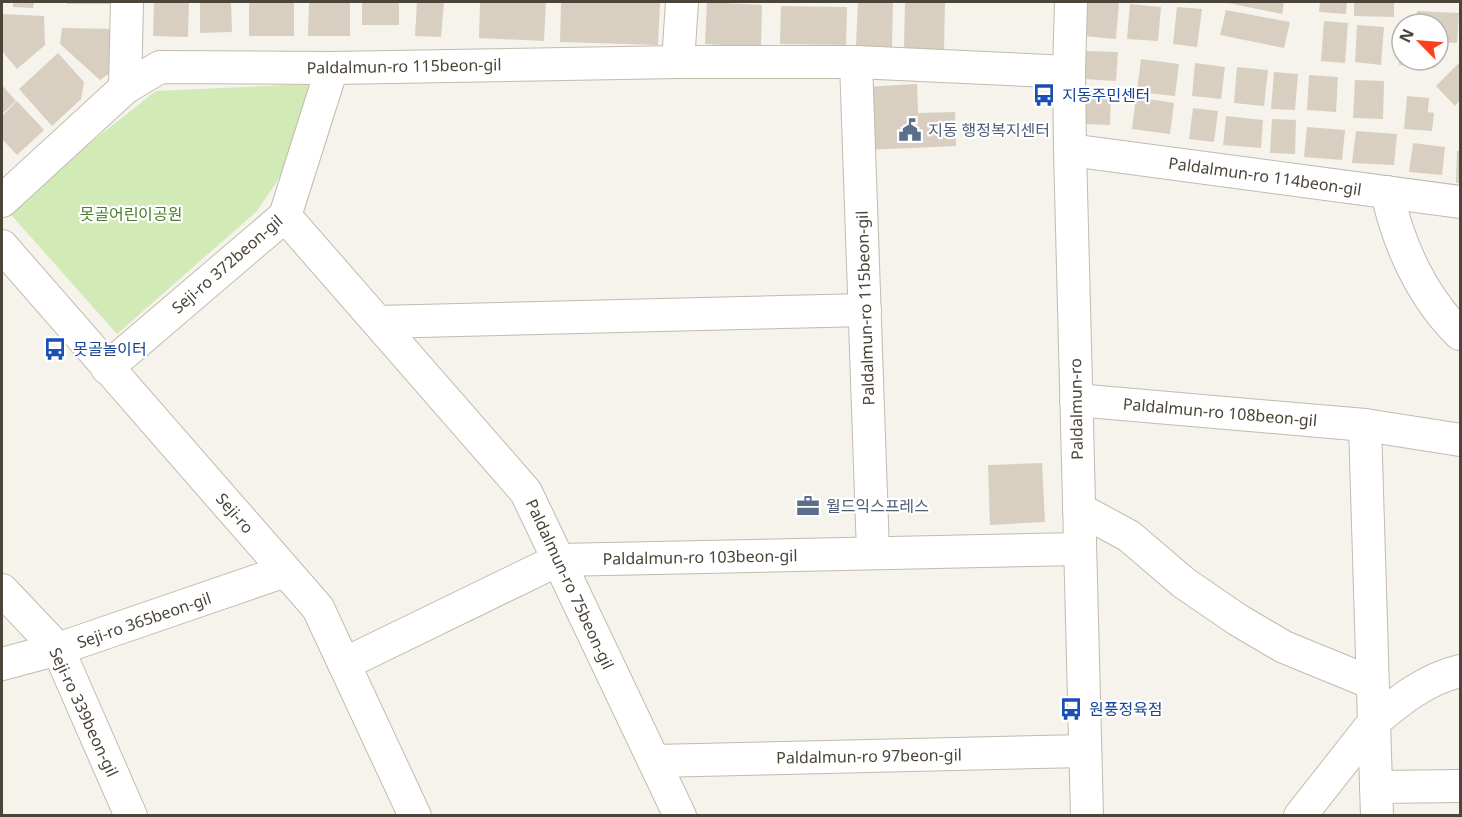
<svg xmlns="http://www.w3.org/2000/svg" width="1462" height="817" font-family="'Noto Sans','Noto Sans KR',sans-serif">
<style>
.green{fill:#d2eab5}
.building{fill:#d8cfc1}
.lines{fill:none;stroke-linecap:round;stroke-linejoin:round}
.minor-casing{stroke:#c2bbae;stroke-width:34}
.minor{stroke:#fff;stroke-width:32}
.labels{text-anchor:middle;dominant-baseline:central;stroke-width:4.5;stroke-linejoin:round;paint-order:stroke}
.street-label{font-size:16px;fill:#4b4439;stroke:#fff}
.transit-label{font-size:16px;fill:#164399;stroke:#fff;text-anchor:start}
.service-label{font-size:16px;fill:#4e5e75;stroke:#fff;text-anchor:start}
.park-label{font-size:16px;fill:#4a7f2a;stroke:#fff}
</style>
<rect width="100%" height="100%" fill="#f6f3ec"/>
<polygon class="green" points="308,84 303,134 276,183 257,211 117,334 6,209 156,91"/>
<g class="building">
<polygon points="13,2 34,2 33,8 13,7"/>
<rect x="67" y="2" width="52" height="2"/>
<polygon points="154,2 189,2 188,37 153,36"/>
<polygon points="200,2 231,2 232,32 200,33"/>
<rect x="249" y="2" width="45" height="34"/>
<polygon points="309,2 350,2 350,36 308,36"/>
<rect x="362" y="2" width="37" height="23"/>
<polygon points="417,2 444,2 441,37 415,36"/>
<polygon points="480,2 546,2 544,41 479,38"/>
<polygon points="561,2 660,2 658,45 560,42"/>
<polygon points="707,2 762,5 761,47 705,44"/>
<polygon points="858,2 893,2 892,47 856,46"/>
<polygon points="905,2 945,2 944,50 904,49"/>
<polygon points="1086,2 1119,2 1116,39 1083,36"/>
<polygon points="1223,2 1284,2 1282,14"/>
<polygon points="1320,2 1347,2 1346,14 1319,12"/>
<polygon points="1354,2 1394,2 1394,17 1354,16"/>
<polygon points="1130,4 1161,7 1158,41 1127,39"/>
<polygon points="781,6 847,7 846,45 780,44"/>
<polygon points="1177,7 1202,9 1197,47 1173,44"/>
<polygon points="1226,10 1290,22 1284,48 1220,35"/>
<polygon points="1417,11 1459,13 1457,43 1438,42 1438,24 1416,24"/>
<polygon points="2,14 44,16 45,45 17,69 2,51"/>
<polygon points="1324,21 1348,23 1345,63 1321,61"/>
<polygon points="1357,25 1384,27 1381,65 1355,62"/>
<polygon points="62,28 118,29 117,68 100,80 60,44"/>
<polygon points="1400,44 1402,44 1402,60 1436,60 1436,67 1399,65"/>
<polygon points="1085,51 1118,52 1116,81 1083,79"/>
<polygon points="58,53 84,82 81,99 52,126 19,89"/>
<polygon points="1141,59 1179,64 1175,96 1137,92"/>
<polygon points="1460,62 1460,100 1455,106 1436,86"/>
<polygon points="1195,63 1225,67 1221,99 1192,96"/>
<polygon points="1237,67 1268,70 1264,106 1234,103"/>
<polygon points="1274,72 1298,74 1295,110 1271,109"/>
<polygon points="1309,75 1338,77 1336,112 1307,110"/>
<polygon points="1355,80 1384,81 1383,119 1353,118"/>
<polygon points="917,84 918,113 955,112 956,146 866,150 863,87"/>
<polygon points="2,85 16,101 2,114"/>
<polygon points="1084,89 1111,90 1110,125 1082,124"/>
<polygon points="1407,96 1429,98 1428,112 1434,113 1432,131 1404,129"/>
<polygon points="1136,97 1174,103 1170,134 1132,129"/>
<polygon points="17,101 44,130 17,155 2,139 2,116"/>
<polygon points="1193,108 1218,111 1214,142 1189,139"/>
<polygon points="1226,116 1263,120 1261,148 1223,145"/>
<polygon points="1272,119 1296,120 1295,154 1270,153"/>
<polygon points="1307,127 1345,130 1342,160 1304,157"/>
<polygon points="1356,131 1397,134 1394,165 1352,163"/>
<polygon points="1413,143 1445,147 1442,175 1409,172"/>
<polygon points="1457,151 1460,151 1460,183 1456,183"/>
<polygon points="1042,463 1045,522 990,525 988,465"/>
</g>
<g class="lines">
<g class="minor-casing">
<g id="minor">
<polyline points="1071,2 1069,72 1070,150 1087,816"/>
<polyline points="678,62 682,2"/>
<polyline points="856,62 873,553"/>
<polyline points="125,88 127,2"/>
<polyline points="1070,150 1460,202"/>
<path d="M 1387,192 C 1398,244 1422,297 1460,334"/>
<polyline points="2,201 125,88 160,67 332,68 678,62 856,62 1069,72"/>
<polyline points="285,216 526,492 680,816"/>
<polyline points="2,246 318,608 415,816"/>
<polyline points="378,322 865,310"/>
<polyline points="107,368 285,216 332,68"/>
<polyline points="1076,400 1365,425 1460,440"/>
<polyline points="1079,509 1129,536 1184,583 1238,620 1284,647 1372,683"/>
<polyline points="2,590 58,649 131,816"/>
<polyline points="2,664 58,649 285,571"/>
<polyline points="344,664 558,560 1080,549"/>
<polyline points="654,761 1085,751"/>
<polyline points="1376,787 1460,786"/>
<polyline points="1300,816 1374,722 1365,425"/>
<path d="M 1377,816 L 1374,722 C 1400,700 1426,679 1460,671"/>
</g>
</g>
<use href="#minor" class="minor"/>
</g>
<defs>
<g id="bus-bare" transform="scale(1.8)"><path d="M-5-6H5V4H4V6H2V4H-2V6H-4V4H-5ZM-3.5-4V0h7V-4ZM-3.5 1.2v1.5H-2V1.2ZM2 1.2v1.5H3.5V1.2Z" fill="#1a4fb4" stroke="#fff" stroke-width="2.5" paint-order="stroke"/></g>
<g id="civic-bare" transform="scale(1.8)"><path d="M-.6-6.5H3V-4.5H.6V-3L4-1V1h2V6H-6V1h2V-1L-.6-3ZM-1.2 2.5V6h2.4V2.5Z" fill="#5c6f8a" stroke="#fff" stroke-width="2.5" paint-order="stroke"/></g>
<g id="office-bare" transform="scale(1.8)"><path d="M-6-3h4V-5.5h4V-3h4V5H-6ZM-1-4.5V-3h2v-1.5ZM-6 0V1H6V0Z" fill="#5c6f8a" stroke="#fff" stroke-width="2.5" paint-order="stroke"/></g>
</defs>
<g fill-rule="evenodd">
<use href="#bus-bare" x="1044" y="95"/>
<use href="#civic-bare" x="910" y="130"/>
<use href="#bus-bare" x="55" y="349"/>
<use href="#office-bare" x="808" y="506"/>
<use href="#bus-bare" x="1071" y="709"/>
</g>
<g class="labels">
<g class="street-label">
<text transform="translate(404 66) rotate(-1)">Paldalmun-ro 115beon-gil</text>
<text transform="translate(1265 176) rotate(8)">Paldalmun-ro 114beon-gil</text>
<text transform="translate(227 264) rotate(-41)">Seji-ro 372beon-gil</text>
<text transform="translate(865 308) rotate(-92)">Paldalmun-ro 115beon-gil</text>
<text transform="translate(1076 409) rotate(-91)">Paldalmun-ro</text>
<text transform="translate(1220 412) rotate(5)">Paldalmun-ro 108beon-gil</text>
<text transform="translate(235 513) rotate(49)">Seji-ro</text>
<text transform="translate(700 557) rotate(-1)">Paldalmun-ro 103beon-gil</text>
<text transform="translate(570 584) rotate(65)">Paldalmun-ro 75beon-gil</text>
<text transform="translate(144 620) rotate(-19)">Seji-ro 365beon-gil</text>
<text transform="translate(84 712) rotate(65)">Seji-ro 339beon-gil</text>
<text transform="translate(869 756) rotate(-1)">Paldalmun-ro 97beon-gil</text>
</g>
<g class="transit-label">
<text x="1062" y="95">지동주민센터</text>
<text x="73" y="349">못골놀이터</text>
<text x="1089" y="709">원풍정육점</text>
</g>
<g class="service-label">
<text x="928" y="130">지동 행정복지센터</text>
<text x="826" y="506">월드익스프레스</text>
</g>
<g class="park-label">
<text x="131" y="214">못골어린이공원</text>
</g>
</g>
<rect width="1462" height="817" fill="none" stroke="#4b4439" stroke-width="6"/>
<g transform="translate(1420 42) rotate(295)"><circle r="28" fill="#ffffff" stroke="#b7b4b0" stroke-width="1.5"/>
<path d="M0-4.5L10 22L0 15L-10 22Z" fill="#fc3f1d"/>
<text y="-9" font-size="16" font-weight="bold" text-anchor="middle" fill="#4b4439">N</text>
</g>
</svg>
